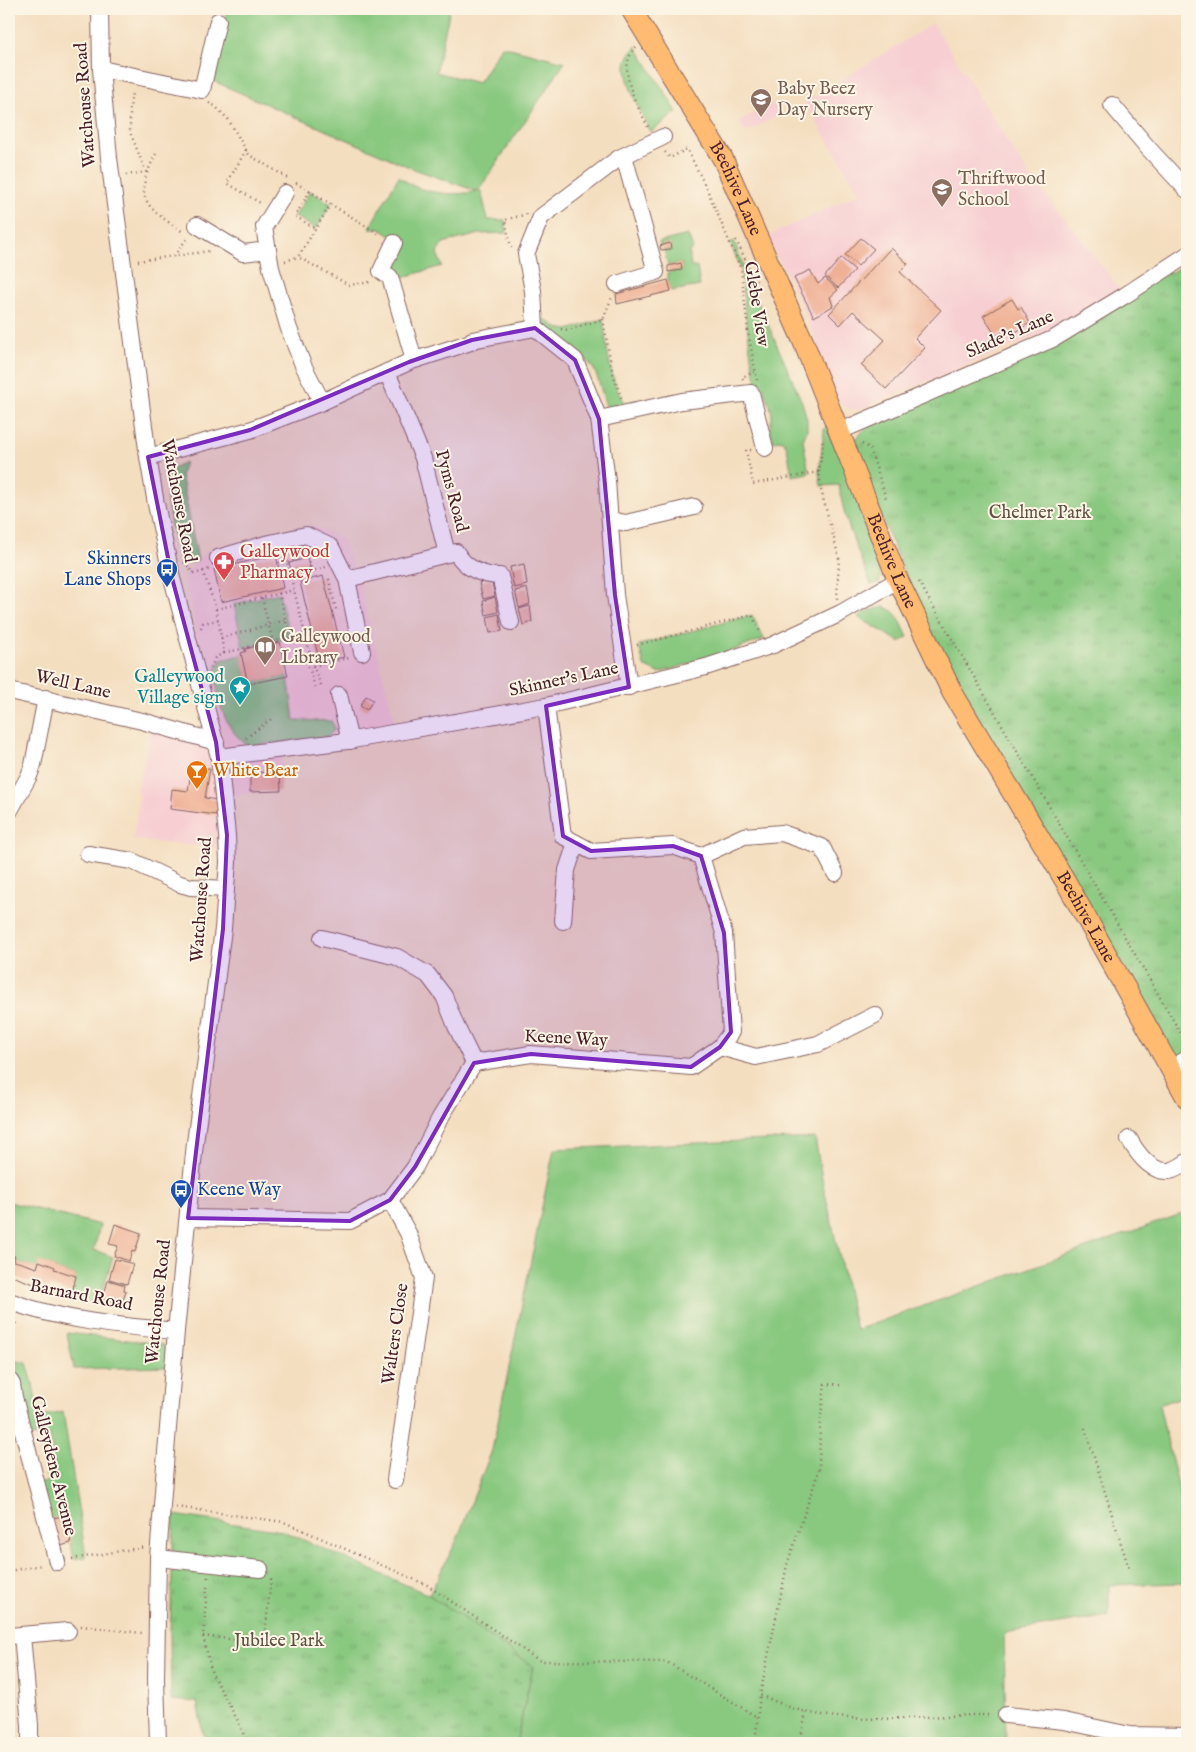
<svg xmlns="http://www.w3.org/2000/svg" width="1196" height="1752" font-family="'IM FELL English',serif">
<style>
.built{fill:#f7cfd3}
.green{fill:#88c87f;stroke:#697455}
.park{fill:url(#park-tufts);stroke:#697455}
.building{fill:#efb195}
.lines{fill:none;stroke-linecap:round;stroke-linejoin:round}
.minor-casing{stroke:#86625f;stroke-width:18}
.major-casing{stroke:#86625f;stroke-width:22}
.path{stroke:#86625f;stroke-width:2.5;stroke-dasharray:1 4;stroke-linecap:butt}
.minor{stroke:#fff;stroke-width:16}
.major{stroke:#ffbb71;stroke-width:20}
.marked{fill:#7b2cbf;fill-opacity:0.2;stroke:#7b2cbf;stroke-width:4;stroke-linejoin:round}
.labels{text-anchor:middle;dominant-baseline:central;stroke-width:4;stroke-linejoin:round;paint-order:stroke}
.education-label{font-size:18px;fill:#785e54;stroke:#fcf5e5;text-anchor:start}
.street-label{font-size:18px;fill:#4a1f2b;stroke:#fcf5e5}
.park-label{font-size:18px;fill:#5d5244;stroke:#fcf5e5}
.health-label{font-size:18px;fill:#be3a42;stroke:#fcf5e5;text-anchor:start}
.transit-label{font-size:18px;fill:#164399;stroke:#fcf5e5;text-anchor:end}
.culture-label{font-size:18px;fill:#0d838f;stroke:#fcf5e5;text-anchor:end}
.food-label{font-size:18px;fill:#c56008;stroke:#fcf5e5;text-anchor:start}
</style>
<defs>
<pattern id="park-tufts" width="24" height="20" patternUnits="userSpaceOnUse" patternTransform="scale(1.25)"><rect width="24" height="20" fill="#88c87f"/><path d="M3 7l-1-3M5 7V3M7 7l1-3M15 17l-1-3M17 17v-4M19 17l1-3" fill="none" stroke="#77ab6e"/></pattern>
</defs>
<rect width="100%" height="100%" fill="#fcf5e5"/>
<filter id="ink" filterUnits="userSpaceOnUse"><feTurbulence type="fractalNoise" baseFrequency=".02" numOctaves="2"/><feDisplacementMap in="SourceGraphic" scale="10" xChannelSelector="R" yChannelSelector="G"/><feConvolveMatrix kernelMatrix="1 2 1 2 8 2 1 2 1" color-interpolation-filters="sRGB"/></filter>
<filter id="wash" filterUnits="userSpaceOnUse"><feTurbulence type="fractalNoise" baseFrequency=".0096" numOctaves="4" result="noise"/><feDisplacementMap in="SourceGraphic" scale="20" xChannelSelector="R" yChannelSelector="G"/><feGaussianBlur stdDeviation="1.12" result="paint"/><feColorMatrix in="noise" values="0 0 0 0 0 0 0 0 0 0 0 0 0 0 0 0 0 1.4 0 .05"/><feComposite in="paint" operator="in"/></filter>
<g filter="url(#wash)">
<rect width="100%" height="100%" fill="#f4dec0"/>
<g class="built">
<polygon points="933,23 1028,174 1069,223 1121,291 1056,328 861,409 851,409 842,405 835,398 811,328 787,275 766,237 860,193 805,103"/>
<polygon points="776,102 782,114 745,133 739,121"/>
<polygon points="314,526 342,539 360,586 395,722 340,735 284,743 280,773 281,791 250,792 217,800 218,848 133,840 140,794 137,793 149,740 150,715 220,737 184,576 206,551"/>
</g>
<g class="green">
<path d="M 227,9 L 450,9 L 436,72 L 478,83 L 502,46 L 565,62 L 478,191 L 481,191 L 488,220 L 505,220 L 507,233 L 480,234 L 443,243 L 437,253 L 442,266 L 397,279 C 394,266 399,256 407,246 L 380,229 L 369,228 L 399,176 C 404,180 410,185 416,187 C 433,194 459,196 476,191 L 414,169 L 211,80 Z"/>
<path d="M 636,46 L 677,112 L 651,132 C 642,116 626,85 626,67 C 626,58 631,52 636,46 Z"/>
<polygon points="310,191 331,204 316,229 295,216"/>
<polygon points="688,235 693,249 689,251 691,267 697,267 700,286 671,291 668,280 668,272 682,270 681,263 668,266 664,250 671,249 669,243 660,246 659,242"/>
<polygon points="734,241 748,279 802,402 807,419 807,431 803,440 809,473 792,476 787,447 783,441 777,440 774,442 770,429 772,416 771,409 763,387 757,383 751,356 744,302 741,269 730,243"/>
<path d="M 544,318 L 557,328 L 568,330 L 603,319 C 607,346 610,387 628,408 L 607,409 C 602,396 600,380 593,368 C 583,352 564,340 547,332 Z"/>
<path d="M 830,426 L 874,533 L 881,573 L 880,582 L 871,585 C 859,552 843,520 839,485 L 821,486 L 819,472 L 824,431 L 824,429 Z"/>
<path d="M 185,462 L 181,474 L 198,561 L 191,563 C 187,560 182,556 179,552 C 172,540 162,485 169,473 C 172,467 180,465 185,462 Z"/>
<polygon points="279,593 290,638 243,648 234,604"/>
<path d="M 884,607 C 898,610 902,626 908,637 L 900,642 L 858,617 L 867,611 Z"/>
<polygon points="752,615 764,639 737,649 659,673 644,666 639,645"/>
<path d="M 242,655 L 248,684 L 288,676 L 294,720 L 331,721 L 334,726 L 334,731 L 326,737 L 248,746 C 221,725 220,703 214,672 L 221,660 Z"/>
<polygon points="815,1138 823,1184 856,1330 1187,1212 1187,1395 1159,1405 1187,1523 1187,1583 1109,1585 1109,1616 1004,1633 1006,1741 1029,1743 516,1743 533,1666 429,1595 456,1542 492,1450 554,1149"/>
<polygon points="9,1202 100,1225 94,1250 113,1257 98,1304 70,1296 76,1276 54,1269 55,1267 40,1262 37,1268 13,1261 14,1256 9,1255"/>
<polygon points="67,1333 161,1344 167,1349 169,1367 74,1369"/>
<path d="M 12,1360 L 27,1363 L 33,1384 L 39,1417 L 63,1412 L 86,1557 L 74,1559 L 65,1516 L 46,1520 L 37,1484 L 47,1482 L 46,1474 L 55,1471 L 50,1435 L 29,1437 C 25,1419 25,1401 18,1383 C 14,1375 5,1369 12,1360 Z"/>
</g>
<g class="park">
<path d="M 1187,264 L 1187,1081 L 1148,1008 L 959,687 L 915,599 L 853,447 C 856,437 861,432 869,426 Z"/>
<polygon points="174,1515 283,1531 429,1595 533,1666 516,1743 217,1743 203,1735 197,1702 171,1700 170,1632"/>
</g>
<g id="blocks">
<g class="building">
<polygon points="861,238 874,249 858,266 845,255"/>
<polygon points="670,243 671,249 661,250 660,246"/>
<polygon points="891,248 908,264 900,272 941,310 915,338 925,348 886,389 861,365 885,340 853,311 840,325 829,314"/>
<polygon points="841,258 855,270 838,288 825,276"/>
<polygon points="681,263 682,270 668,272 668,266"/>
<polygon points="810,270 818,284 825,278 838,290 830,297 833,306 814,317 794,278"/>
<polygon points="668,280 671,291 617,304 616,294"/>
<polygon points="1012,299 1018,309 1021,307 1030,323 1011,335 1007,329 996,336 983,316"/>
<polygon points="276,555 283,588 221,602 214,569"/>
<polygon points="307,558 310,570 293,575 289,563"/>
<polygon points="524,564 527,585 514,588 510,567"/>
<polygon points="323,576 344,657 320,663 300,582"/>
<polygon points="491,579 495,596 483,599 479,583"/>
<polygon points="527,588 530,604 519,608 515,591"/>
<polygon points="495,597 498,612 486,615 483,601"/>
<polygon points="530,606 532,622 523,625 519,609"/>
<polygon points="499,614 502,631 490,633 487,617"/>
<polygon points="280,642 288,676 248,684 241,653 246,651 245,649 257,646 258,648"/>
<polygon points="366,696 373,700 367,710 360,706"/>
<polygon points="192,766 210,769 205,798 217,800 216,815 170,809 172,789 188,791"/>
<polygon points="250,772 280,773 281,791 250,792"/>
<polygon points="115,1224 141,1233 135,1252 132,1251 129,1261 114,1256 118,1246 109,1244"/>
<polygon points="9,1255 15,1256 13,1261 18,1262 37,1268 39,1261 55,1267 54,1269 76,1276 72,1293 49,1286 48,1289 9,1275"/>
<polygon points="115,1259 133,1264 127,1284 109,1279"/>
<polygon points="108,1280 125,1285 124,1290 126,1291 122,1304 103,1299"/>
<polygon points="65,1516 71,1543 57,1547 52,1518"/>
</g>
</g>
</g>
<g filter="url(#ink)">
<use href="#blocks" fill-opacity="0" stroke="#86625f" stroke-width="1"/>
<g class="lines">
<g class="minor-casing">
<g id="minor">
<polyline points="100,9 101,69 109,158 148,457 156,504 172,578 219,757 227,835 228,862 223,929 195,1143 176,1331 166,1452 158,1558 156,1679 158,1743"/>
<polyline points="101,69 202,90 218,21"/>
<polyline points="1112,105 1149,149 1187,190"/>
<polyline points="285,193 264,227 271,268 289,329 303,365 322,402"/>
<polyline points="197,225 243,253 268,250"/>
<polyline points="394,243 381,271 390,277 414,360"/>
<polyline points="617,284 656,272 624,156"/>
<polyline points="535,328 533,291 526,254 541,217 619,158 663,137"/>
<polyline points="599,419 682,401 751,393 765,448"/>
<polyline points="838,432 1055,338 1124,296 1187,255"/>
<polyline points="148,457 250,430 322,402 409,362 471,342 472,340 535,328 575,360 599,419 607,481 615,595 629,687"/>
<polyline points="610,520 626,523 694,507"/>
<path d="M 447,554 L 456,552 C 465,568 482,576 500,576 L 511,622"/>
<polyline points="218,558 266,544 306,535 331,547 347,579 362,652"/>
<polyline points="347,579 447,554 423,458 387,372"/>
<polyline points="9,691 142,721 216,742"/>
<polyline points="339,695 350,741"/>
<polyline points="546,706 563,836 591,851 673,846 701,856 744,836 782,833 822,847 835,873"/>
<polyline points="219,757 347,741 546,706 706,667 773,645 841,613 898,580"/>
<polyline points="9,812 29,776 33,765 46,698"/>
<polyline points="88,854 132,861 180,884 191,887 226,889"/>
<polyline points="701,856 724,933 731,1032 720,1047"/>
<polyline points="563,921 567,870 576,843"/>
<polyline points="322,938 397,957 428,975 444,996 456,1026 474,1063"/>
<polyline points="1171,1068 1187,1059"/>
<path d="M 1129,1139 C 1137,1153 1152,1176 1173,1170 C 1178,1168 1183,1165 1187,1162"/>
<polyline points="390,1200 408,1233 424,1278 395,1480"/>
<polyline points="188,1218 350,1221 390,1200 415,1167 440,1118 474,1063 531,1054 691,1067 720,1047 756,1057 818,1044 875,1015"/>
<path d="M 9,1301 C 62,1321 120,1326 176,1331"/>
<polyline points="9,1380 12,1384 14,1397 57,1562"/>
<polyline points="158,1558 260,1569"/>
<polyline points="22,1635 30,1725 30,1743"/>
<polyline points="9,1636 68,1631"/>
<polyline points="1006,1715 1064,1721 1130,1735 1187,1736"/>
</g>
</g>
<g class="major-casing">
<g id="major">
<path id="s1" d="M 631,9 L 723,159 L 803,341 L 898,580 L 952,692 L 1066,882 L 1187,1098"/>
</g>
</g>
<g class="path">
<path d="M 636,47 C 615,68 637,105 648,127"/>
<polyline points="209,103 215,106 228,119 249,155 288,178"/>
<polyline points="246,150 227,183 262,204"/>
<polyline points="665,152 670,158 687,149 706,187 741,269 748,331 757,380"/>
<path d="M 156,154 C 132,199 145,206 183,232"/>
<polyline points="126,175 146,172 130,132 130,109 132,92"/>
<polyline points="296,183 381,235"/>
<polyline points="310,191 295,216 316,229"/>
<polyline points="331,204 298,257 349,285 372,282"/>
<polyline points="736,240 760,289"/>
<polyline points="511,248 505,220 527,214"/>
<polyline points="174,256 188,237"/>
<polyline points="138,261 210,251"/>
<polyline points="285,261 298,257"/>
<polyline points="603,319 612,370 622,400"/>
<polyline points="561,329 568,330 603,319 612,297"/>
<polyline points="743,379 742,377 755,372"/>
<polyline points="862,444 870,448 886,499"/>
<polyline points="751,450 746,450 753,484 819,472 821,490 839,558 837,599"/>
<polyline points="819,472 823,439"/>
<polyline points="285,554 313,666 321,685"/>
<polyline points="278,557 280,564 307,557"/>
<polyline points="307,557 312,571"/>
<polyline points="184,562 189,567 192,573 198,573 209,569"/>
<polyline points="203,571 216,609 294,590"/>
<polyline points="291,577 326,567"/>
<polyline points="329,579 336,610"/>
<polyline points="919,582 1187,1044"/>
<polyline points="279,593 290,638"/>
<polyline points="262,598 273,642"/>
<polyline points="201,628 203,623 218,620"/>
<polyline points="221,638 286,620"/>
<polyline points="637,645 752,615 761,634"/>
<polyline points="224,653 305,634"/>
<polyline points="211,668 215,658 224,653 216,609"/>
<polyline points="315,687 309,667 349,658"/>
<polyline points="246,738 271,719"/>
<polyline points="9,1337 16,1322"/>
<path d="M 840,1385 L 825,1384 L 820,1423 L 819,1470 L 787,1565 L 760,1695 C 775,1701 791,1709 807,1712 C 866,1726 932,1714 992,1715"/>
<polyline points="1085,1428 1129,1569"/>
<polyline points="176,1507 284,1522 427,1585 540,1661 667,1662 757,1717"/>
<polyline points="72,1559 145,1547"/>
<polyline points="9,1571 42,1565"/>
<polyline points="208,1577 203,1636 212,1674 238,1721 247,1743"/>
<polyline points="81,1626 142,1633"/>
<polyline points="203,1636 264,1643 271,1579"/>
<polyline points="755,1743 760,1695"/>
<polyline points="800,1743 806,1713"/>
</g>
<use href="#minor" class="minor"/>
<use href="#major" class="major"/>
</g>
</g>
<path class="marked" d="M 535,328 L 575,360 L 599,419 L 615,595 L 629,687 L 546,706 L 563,836 L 591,851 L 673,846 L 701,856 L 724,933 L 731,1032 L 720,1047 L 691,1067 L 531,1054 L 474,1063 L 415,1167 L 390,1200 L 350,1221 L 188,1218 L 223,929 L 227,835 L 216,742 L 172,578 L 148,457 L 250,430 L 409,362 L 472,340 Z"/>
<defs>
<g id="school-pin" transform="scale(1.125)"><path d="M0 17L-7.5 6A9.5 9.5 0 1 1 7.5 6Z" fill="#8d6e63" stroke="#fcf5e5"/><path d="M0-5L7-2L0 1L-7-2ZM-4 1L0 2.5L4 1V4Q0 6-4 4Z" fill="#fff"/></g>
<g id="pharmacy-pin" transform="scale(1.125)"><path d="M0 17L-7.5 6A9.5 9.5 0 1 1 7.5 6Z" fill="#e0444e" stroke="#fcf5e5"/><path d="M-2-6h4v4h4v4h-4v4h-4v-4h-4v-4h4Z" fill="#fff"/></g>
<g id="bus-pin" transform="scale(1.125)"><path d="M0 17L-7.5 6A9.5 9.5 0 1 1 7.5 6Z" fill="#1a4fb4" stroke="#fcf5e5"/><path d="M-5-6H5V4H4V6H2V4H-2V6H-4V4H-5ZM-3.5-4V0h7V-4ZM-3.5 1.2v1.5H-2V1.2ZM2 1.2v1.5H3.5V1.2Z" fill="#fff"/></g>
<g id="library-pin" transform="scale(1.125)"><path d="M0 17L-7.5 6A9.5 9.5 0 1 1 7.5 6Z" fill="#8d6e63" stroke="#fcf5e5"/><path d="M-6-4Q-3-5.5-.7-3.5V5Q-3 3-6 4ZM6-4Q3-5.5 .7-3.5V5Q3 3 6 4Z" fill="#fff"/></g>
<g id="sight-pin" transform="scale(1.125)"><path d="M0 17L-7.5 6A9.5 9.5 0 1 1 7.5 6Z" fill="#0f9aa8" stroke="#fcf5e5"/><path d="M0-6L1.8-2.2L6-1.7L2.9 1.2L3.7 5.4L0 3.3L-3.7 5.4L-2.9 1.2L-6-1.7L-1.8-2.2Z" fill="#fff"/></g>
<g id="bar-pin" transform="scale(1.125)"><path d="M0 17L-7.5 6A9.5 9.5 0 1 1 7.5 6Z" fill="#e8710a" stroke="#fcf5e5"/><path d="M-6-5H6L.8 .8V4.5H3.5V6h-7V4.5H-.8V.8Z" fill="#fff"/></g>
</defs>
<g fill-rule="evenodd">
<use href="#school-pin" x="761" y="99"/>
<use href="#school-pin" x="942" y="189"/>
<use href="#pharmacy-pin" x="224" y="562"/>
<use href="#bus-pin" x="167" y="569"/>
<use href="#library-pin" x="265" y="647"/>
<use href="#sight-pin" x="240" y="687"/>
<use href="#bar-pin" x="197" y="771"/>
<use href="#bus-pin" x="181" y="1190"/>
</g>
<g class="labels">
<g class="education-label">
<text x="777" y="89">Baby Beez<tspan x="777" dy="21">Day Nursery</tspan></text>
<text x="958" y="179">Thriftwood<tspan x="958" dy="21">School</tspan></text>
<text x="281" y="637">Galleywood<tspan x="281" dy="21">Library</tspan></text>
</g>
<g class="street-label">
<text transform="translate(86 105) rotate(-94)">Watchouse Road</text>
<text stroke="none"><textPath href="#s1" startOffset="208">Beehive Lane</textPath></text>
<text transform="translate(756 304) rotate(81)">Glebe View</text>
<text transform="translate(1010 335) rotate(-24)">Slade's Lane</text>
<text transform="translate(451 491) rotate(75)">Pyms Road</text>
<text transform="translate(178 501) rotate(79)">Watchouse Road</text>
<text stroke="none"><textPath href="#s1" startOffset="612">Beehive Lane</textPath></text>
<text transform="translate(564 680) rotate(-12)">Skinner's Lane</text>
<text transform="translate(73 685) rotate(13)">Well Lane</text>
<text transform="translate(202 900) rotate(-86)">Watchouse Road</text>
<text stroke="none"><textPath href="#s1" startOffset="1018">Beehive Lane</textPath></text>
<text transform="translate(566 1039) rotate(3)">Keene Way</text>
<text transform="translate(81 1296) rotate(11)">Barnard Road</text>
<text transform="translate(159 1302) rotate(-84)">Watchouse Road</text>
<text transform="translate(396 1334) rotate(-82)">Walters Close</text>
<text transform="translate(53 1466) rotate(76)">Galleydene Avenue</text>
</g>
<g class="park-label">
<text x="1040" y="513">Chelmer Park</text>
<text x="279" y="1641">Jubilee Park</text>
</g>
<g class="health-label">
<text x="240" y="552">Galleywood<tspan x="240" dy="21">Pharmacy</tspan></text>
</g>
<g class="transit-label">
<text x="151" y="559">Skinners<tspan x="151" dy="21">Lane Shops</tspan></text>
<text x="197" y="1190" text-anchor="start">Keene Way</text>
</g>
<g class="culture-label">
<text x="224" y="677">Galleywood<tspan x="224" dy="21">Village sign</tspan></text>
</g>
<g class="food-label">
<text x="213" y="771">White Bear</text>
</g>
</g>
<rect width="1196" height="1752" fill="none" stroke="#fcf5e5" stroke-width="30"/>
</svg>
